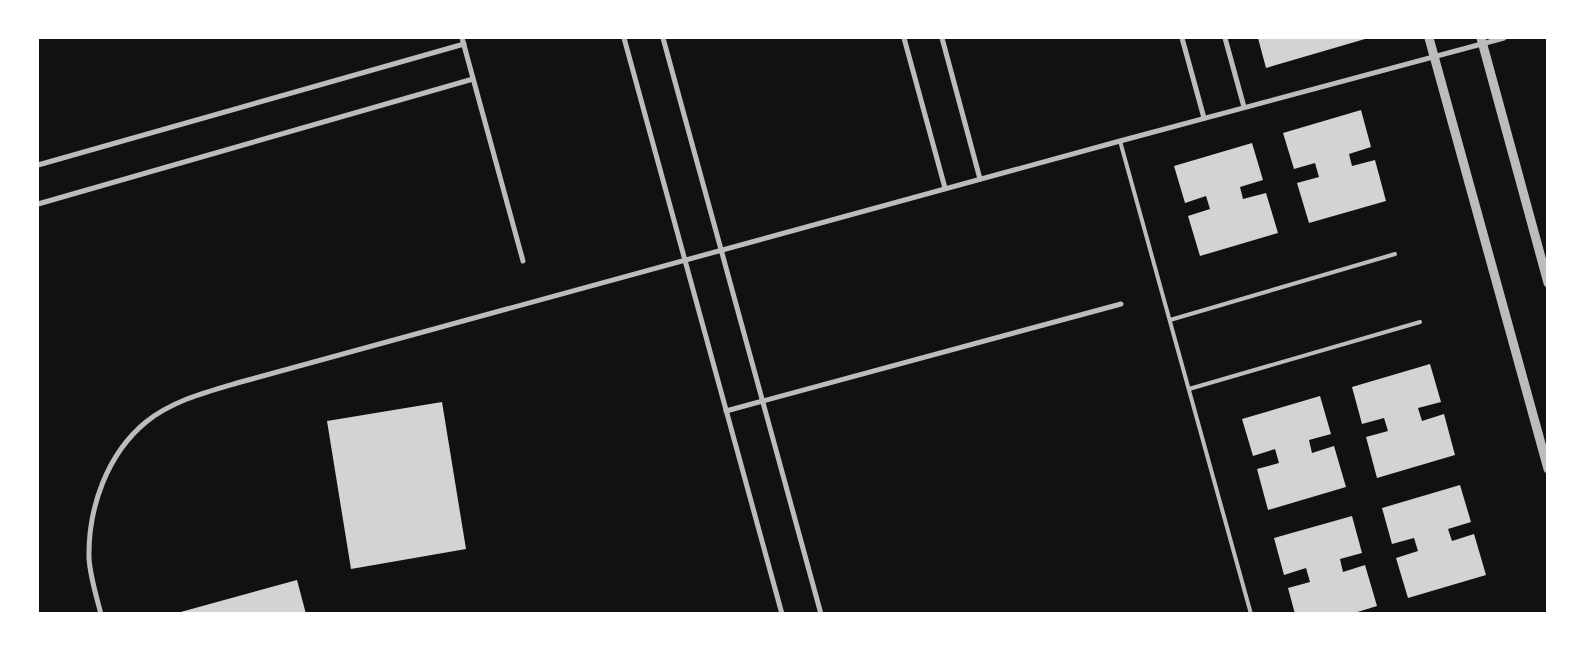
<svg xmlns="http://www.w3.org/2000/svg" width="1585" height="651" font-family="'Space Grotesk',sans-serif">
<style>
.building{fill:#d3d3d3}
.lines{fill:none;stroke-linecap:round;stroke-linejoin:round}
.service{stroke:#bcbcbc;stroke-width:4}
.minor{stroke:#bcbcbc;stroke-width:5}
.tertiary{stroke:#bcbcbc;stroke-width:9}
</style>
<rect width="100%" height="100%" fill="#111"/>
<g class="building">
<polygon points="1258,38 1364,38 1365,39 1266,68"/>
<polygon points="1361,110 1371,147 1349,154 1352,166 1375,160 1386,201 1309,223 1297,183 1319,177 1315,163 1294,169 1283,133"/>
<polygon points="1252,143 1263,180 1240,187 1243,199 1266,193 1278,233 1200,256 1188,216 1210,209 1206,196 1185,203 1174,166"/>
<polygon points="1430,364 1441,402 1418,408 1422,421 1444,414 1455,455 1377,478 1366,437 1388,431 1384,418 1362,424 1352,387"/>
<polygon points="1320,396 1331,434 1309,440 1312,453 1334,446 1346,487 1268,510 1257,469 1279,463 1275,449 1253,456 1242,419"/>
<polygon points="442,402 466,549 351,569 327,421"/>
<polygon points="1460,485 1471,522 1448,529 1452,541 1474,534 1486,575 1408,598 1396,558 1418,551 1414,538 1392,544 1382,508"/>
<polygon points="1352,516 1362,553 1340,559 1343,572 1365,565 1377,606 1351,614 1295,614 1288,588 1310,582 1306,568 1284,575 1274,538"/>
<polygon points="297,580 306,614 177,614 177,613"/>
</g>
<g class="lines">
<g class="service">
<polyline points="1120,141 1251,614"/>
<polyline points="1170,320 1395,254"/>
<polyline points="1189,389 1420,322"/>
</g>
<g class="minor">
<polyline points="462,38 523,261"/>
<polyline points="624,38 782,614"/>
<polyline points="663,38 821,614"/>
<polyline points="904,38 945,188"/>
<polyline points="942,38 980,179"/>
<polyline points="1182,38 1204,118"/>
<polyline points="1225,38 1244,107"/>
<polyline points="38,165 464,44"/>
<polyline points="38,204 473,79"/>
<polyline points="726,411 1121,304"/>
<path d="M 101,614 C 96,595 90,576 89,558 C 88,508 107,454 146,422 C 172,401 206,392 237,383 L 1120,141 L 1504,38"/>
</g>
<g class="tertiary">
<polyline points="1429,38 1548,469"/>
<polyline points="1481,38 1548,283"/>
</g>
</g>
<rect width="1585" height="651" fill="none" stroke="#ffffff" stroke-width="78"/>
</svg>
